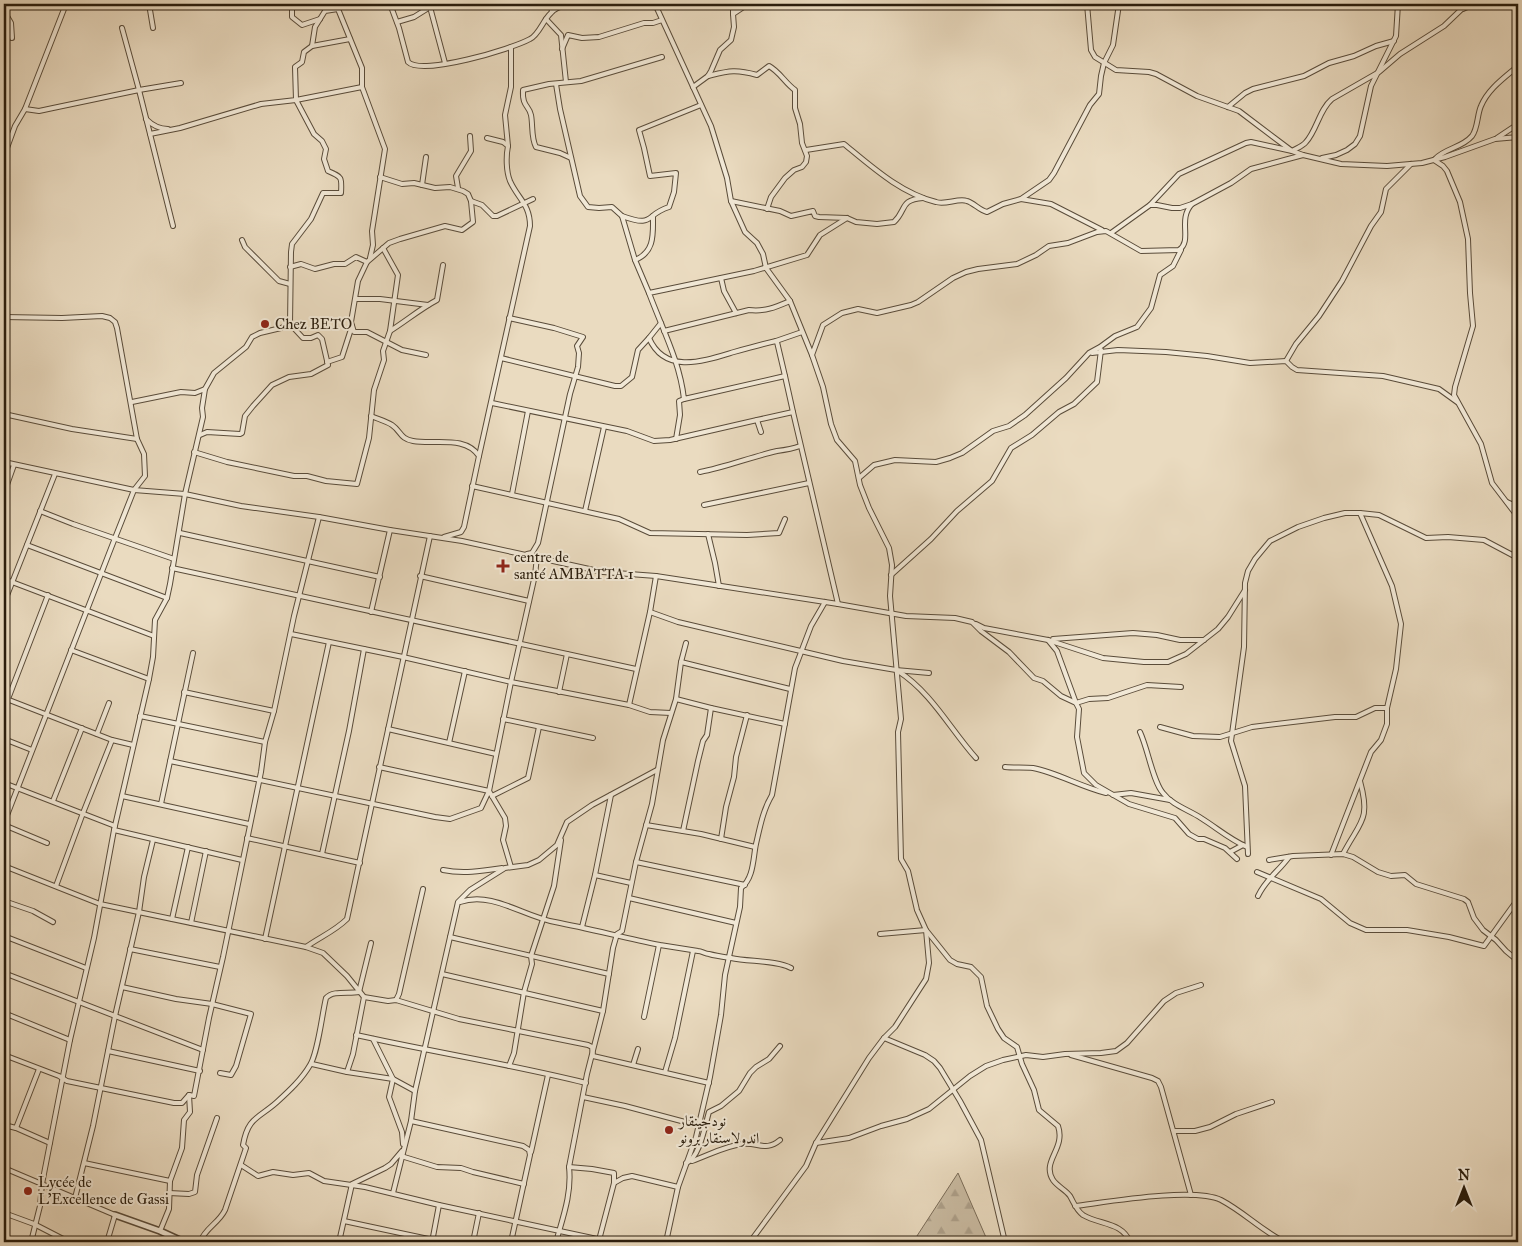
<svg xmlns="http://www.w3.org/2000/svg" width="1522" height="1246" font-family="'IM FELL Great Primer',Amiri,serif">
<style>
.forest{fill:url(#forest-firs);stroke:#7a6c58}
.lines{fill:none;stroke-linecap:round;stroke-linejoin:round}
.minor-casing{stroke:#5a4c3a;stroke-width:6}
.tertiary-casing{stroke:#5a4c3a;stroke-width:8}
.minor{stroke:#f1e8d6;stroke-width:4}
.tertiary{stroke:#f1e8d6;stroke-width:5}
.poi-dot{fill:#8f2418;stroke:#f1e8d6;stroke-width:2}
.labels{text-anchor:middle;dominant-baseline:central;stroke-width:4;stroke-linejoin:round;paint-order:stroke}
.poi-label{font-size:15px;fill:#2a1d0d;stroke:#f1e8d6;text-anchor:start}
</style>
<defs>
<pattern id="forest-firs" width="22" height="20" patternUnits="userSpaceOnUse" patternTransform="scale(1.25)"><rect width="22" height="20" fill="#c9bba2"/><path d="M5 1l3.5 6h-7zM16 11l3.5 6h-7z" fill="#ada08a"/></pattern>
</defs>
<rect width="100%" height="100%" fill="#eadbc0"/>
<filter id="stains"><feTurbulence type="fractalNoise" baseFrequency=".004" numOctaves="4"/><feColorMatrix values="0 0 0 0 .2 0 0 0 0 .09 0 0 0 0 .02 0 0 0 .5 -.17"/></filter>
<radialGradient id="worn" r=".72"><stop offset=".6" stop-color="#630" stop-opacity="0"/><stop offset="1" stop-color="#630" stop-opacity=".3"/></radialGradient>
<polygon class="forest" points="958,1173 988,1242 913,1242"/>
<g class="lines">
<g class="minor-casing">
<g id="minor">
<polyline points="149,4 153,28"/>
<polyline points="292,4 292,17 302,25 320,19"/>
<polyline points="338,4 338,9 362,68 362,87 385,149 372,231 373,245 370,258"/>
<path d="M 390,4 L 399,28 L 408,62 C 422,76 512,49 530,39 C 539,35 543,20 551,13 C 555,8 562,6 568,4"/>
<polyline points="550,4 552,11"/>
<polyline points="655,4 711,126 727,178 731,201 745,232 757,243 763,254 766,268 790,301 812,355"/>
<polyline points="1087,4 1091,50 1095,57 1116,70 1149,72 1156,74 1197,96 1239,111 1292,151 1303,155 1341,164 1387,166 1422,163 1445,157 1495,139 1518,137"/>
<polyline points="430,7 445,63"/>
<polyline points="1463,9 1474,4"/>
<polyline points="4,11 11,23 12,38"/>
<polyline points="733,14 733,4"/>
<polyline points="546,19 561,35 566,82"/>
<polyline points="397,22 414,17 430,7 430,4"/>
<polyline points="122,28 139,90 181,83"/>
<polyline points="312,46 315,27 325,11 338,9"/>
<polyline points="562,49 568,35 582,38 599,37 644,23 653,23 662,20"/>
<path d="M 708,76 C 729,71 735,69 757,75 L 769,66 C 780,72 785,83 795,90 L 795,108 L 800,124 L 802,143 L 807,156 L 806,162 L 802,167 L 794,170 L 785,178 L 771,197 L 767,209"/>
<polyline points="556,84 560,109 580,196 588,207 599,208 612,207 622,216 635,260"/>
<polyline points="693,87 708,76 711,71 720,50 731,40 734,27 733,14 748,4"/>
<polyline points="1228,107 1245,93 1253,89 1304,76 1329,63 1354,56 1376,46 1394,41"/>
<polyline points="25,109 39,111 53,108 139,90 173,226"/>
<path d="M 146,119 C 152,125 159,129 168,129"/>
<polyline points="150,134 180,128 261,104 296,100 295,67 302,62 304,52 312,46 350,39"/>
<polyline points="1497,138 1518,124"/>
<polyline points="508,146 505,115 511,87 511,47"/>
<path d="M 806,150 L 844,144 C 871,166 900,193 936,202 C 946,205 958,198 967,201 C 974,203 979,210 987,212 L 1003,204 L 1021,199 L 1049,180 L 1054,173 L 1090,105 L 1099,94 L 1101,76 L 1104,63 L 1113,45 L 1119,4"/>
<polyline points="4,156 15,126 25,109 66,4"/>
<path d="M 571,158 L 560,153 L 536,147 C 531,138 533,125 531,115 C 529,105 522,107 523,90 L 549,84 L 581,81 L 662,57"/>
<polyline points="1322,158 1336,155 1347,150 1355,144 1360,136 1371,86 1396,36 1398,4"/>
<path d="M 1435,159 C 1445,148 1462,148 1472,136 C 1478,128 1477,115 1481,106 C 1488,89 1504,78 1518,66"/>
<polyline points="1434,160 1443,166 1447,171 1460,202 1468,239 1470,293 1473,326 1455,387 1454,395 1481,444 1492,483 1518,517"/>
<polyline points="380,177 402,184 414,183 435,188 450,187 463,191 468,194 471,201 473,222 462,230 445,226 400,239 389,243 367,262 358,281 351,322 354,332 367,332 402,350 426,355"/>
<polyline points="422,185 426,157"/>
<polyline points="458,188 456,176 471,151 470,136"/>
<polyline points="1021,199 1051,204 1102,230"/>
<polyline points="471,201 482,205 493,216 497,216 533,199"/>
<path d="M 731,201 L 780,211 L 791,216 L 813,211 L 815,216 L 819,217 L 847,218 L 856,222 L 877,224 L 894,222 C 907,210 899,200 923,198"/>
<path d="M 1150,205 L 1179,174 L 1246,143 L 1251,142 L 1292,151 C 1297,148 1303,146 1306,142 C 1317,130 1319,110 1332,99 L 1379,72 L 1400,54 L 1444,26 L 1467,4"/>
<path d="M 622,216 C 655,228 644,215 669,207 L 674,192 L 676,173 L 650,176 L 644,148 L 639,130 L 701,105"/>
<polyline points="1111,233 1150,205 1157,205 1172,208 1180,208 1192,204 1231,183 1251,169 1303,155"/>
<polyline points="242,240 245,247 279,281 290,284"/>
<polyline points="383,248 398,275 390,331"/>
<polyline points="290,267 301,264 315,269 334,264 345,264 356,257 367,262"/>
<polyline points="721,278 724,291 736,313"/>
<path d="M 649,293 L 635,260 C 655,252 653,234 653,216"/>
<polyline points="356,299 380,299 428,305"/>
<polyline points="4,317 62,318 102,316 110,318 115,322 117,328 137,439 144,454 145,476 134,490 115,538 4,823"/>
<polyline points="509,318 554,328 583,337 577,346 579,353 578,367 570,394 538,543 532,553 527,554"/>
<path d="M 664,331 L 749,310 C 765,312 776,307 790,301"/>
<polyline points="649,338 661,323"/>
<polyline points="776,341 802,332"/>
<polyline points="1092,353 1118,350 1166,352 1207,356 1250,363 1286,361 1292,367 1297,370 1383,376 1439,389 1457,402"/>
<path d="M 501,358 L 615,386 L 621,386 L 632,377 L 638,350 L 649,338 C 665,375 704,361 734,352 C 748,348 762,344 776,341 L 777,342 L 785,376 L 684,399 C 680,362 662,328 649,293 L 754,271 L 807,255 L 820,235 L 847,218"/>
<polyline points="1286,361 1296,344 1319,316 1342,281 1371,226 1381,212 1386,189 1411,164"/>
<polyline points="327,362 342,357 352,326"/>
<polyline points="132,402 181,392 195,393 205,389 214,373 246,347 252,337 260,333 281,328 290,324"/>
<polyline points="492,403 627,431 654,441 670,440 757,420 761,432"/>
<polyline points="793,412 838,604"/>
<polyline points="4,414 72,429 137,439"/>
<path d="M 371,416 C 378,419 386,421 392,425 C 401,431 400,439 413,441 C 435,445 465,435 479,456 L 464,527 L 461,532 L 444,537"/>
<polyline points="757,420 793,412 785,376"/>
<path d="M 200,435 L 207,432 L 240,434 L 242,433 L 245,416 L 253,406 L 272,385 L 289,377 L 311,374 L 328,365 L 322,339 L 318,335 L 311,338 L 303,338 L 290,324 L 291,252 L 292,244 L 311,219 L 323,193 L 341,193 C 342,177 342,177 328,171 L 324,159 L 326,149 L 322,141 L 314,134 L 296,100 L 362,87"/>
<polyline points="676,439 680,415 679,401 684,399"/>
<path d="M 194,452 L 227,462 L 294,476 L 307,476 L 326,481 L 357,484 L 369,438 L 374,390 L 384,360 L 383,351 L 390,331 C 406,321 420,309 437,300 L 443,265"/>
<path d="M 479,456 L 530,226 C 530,204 518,199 510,181 C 506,171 506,156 508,146 L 503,142 L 487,138"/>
<polyline points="4,462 134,490 185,494 241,506 319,517 390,530 462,541 603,572 656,576 838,604 906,616 955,618 972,622 981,631 1009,652 1034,678 1043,681 1061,696 1076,703 1079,709 1077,737 1084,773 1096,785 1129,804 1175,818 1189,834 1198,839 1204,839 1225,848 1237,859"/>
<path d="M 700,472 C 726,467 751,457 777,451 C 785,450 792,449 800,446"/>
<polyline points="859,478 874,465 895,460 936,462 950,458 962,453 993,431 1009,426 1025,415 1066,378 1089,353 1100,347 1115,336 1137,327 1151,308 1160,275 1173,266 1181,250"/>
<polyline points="472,486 619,519 650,533 747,535 779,533 785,519"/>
<polyline points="4,493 14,465"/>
<polyline points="512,494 528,411"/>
<polyline points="1507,502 1518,507"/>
<polyline points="704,505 809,483"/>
<polyline points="40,511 73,524 174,559"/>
<polyline points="585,511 604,427"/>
<polyline points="180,533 380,577"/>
<polyline points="708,534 715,563 719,586"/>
<polyline points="27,545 167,598"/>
<polyline points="172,568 636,669"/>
<polyline points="891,575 931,539 957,511 992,481 1011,448 1032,435 1059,412 1074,404 1097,382 1101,350"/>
<polyline points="420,576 529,601"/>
<polyline points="4,579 154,636"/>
<polyline points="4,603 55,474"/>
<polyline points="371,612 390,530"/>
<polyline points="650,612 678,622 843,661 896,670 929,673"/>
<polyline points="976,624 984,628 1048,640 1103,658 1144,662 1168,662 1186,654 1218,629 1228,617 1245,590"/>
<polyline points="291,634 403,657 511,682 629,705 650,712 671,713"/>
<polyline points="1053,639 1133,633 1157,635 1180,640 1204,640"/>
<polyline points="1048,640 1057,651 1076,703 1089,699 1108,698 1147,685 1181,687"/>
<polyline points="71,650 149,679"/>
<polyline points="681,662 790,689"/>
<path d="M 898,671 C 932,693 950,729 976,758"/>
<polyline points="184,692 274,711"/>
<polyline points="559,692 567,654"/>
<polyline points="4,698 112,740 133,745"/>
<polyline points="8,699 48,595"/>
<polyline points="676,699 711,708"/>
<polyline points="629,705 650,612 656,576"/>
<polyline points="140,716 265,742"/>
<polyline points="503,719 593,738"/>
<polyline points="1160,727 1193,736 1220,737 1252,727 1335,717 1356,717 1375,708 1387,708"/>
<polyline points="388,729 496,754"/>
<path d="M 1140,732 C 1148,749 1153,782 1163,793 C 1172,805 1189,810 1201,818 C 1217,828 1229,839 1247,847"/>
<polyline points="97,734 109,703"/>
<polyline points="4,739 32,750"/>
<polyline points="449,743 465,671"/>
<polyline points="170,761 435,817 450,819 481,808 489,791 511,682 535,575 537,557"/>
<polyline points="379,767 489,791 505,818 506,826 503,840 511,867"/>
<path d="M 1005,767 C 1014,768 1024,767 1033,768 C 1058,773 1081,787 1106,793"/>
<polyline points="4,783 115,826"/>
<polyline points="1113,795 1131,793 1170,800"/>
<polyline points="122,796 249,824"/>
<polyline points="492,796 528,778 539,727"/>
<polyline points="53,801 82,728"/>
<polyline points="161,804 193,653"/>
<polyline points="4,825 47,843"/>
<polyline points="646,825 701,834 755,847"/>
<polyline points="114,830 242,860"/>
<polyline points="683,831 698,761 703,741 707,735 711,708 785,724"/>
<polyline points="247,838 360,863"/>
<polyline points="721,839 726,807 734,777 736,757 747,715"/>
<polyline points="1230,852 1243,845"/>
<polyline points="322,854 349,731 364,649"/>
<polyline points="1248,854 1245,786 1231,741 1244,647 1245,583 1248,571 1255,559 1270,541 1298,527 1324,518 1345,513 1360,513 1379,515 1426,538 1448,537 1484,540 1518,558"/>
<path d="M 1343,854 C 1360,821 1371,821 1360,781"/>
<polyline points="1331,855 1371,752 1381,740 1387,724 1387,708 1396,669 1401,624 1392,586 1360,513"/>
<polyline points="1269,860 1293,856 1343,854 1353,857 1378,872 1391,876 1405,875 1416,884 1464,899 1468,902 1474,918 1483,930 1496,940 1506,951 1518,961"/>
<polyline points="636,862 745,885"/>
<polyline points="4,866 100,904 306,947 323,953 347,976 364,997 388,1001 396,1000 459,1019 588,1045 592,1047 593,1056 709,1083"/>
<path d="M 443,870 C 463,874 482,871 502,868"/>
<polyline points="1257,872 1321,899 1350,923 1366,930 1407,930 1449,937 1484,946 1518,899"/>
<polyline points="595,875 631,883"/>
<polyline points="56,886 83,813 112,740"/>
<path d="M 1258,896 C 1266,879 1278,872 1289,857"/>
<polyline points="629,898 736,923"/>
<polyline points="4,901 33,911 53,922"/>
<path d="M 460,902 C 493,891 524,917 555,922 C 591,929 625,938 660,945 C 673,947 685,949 698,951 C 702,951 705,954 709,954 C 716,956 724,957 731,958 C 749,962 776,960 791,968"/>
<polyline points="172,919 188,847"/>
<polyline points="191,923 206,851"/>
<polyline points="582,927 595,875 611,795"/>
<path d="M 880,934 L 926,930 L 950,960 L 957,964 L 971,967 L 981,977 L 987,1006 L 998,1029 L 1004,1038 L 1017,1047 L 1022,1064 L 1034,1090 L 1039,1110 L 1058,1126 C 1066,1149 1041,1161 1053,1180 C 1058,1187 1066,1190 1070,1196 C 1074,1203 1076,1210 1083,1215 C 1100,1225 1122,1222 1130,1242"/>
<polyline points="4,936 86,968"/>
<polyline points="450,937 609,974"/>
<polyline points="265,939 329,642"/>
<path d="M 306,947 C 320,937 335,931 347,919 L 430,536"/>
<polyline points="130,949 220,967"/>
<polyline points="4,973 203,1050"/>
<polyline points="442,974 603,1011"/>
<polyline points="122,987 176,999 212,1004 251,1014 236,1066 231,1075 220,1073"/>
<polyline points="359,992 371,943"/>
<polyline points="396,1000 399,994 423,889"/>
<polyline points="4,1013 70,1040"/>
<polyline points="644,1017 659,945"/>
<path d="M 356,1035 C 433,1052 510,1064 586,1083"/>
<polyline points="884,1038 925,1055 934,1061 940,1068 960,1101 981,1140 1005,1242"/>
<polyline points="373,1039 393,1079 389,1097 402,1132 403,1144"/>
<polyline points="108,1051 200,1071"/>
<polyline points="4,1055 59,1076 67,1081 174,1103 182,1103 189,1095 194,1096 209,1018 223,957 261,772 265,742 274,711 294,616 319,517"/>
<polyline points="1071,1055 1152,1078 1158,1081 1161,1087 1191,1195"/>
<polyline points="312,1064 347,1072 393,1079 415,1091"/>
<polyline points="633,1065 638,1049"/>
<polyline points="509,1066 514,1053 524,992 532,964 531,956 554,886 561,840"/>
<polyline points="347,1072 353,1054 364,997"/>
<polyline points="665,1072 675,1038 693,951"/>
<polyline points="583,1097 625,1106 700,1126"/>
<polyline points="411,1121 523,1146 529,1150 530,1155 511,1242"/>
<polyline points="4,1125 16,1128 50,1143"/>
<polyline points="16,1128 39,1069"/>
<polyline points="1174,1131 1195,1131 1210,1127 1236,1114 1272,1102"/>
<polyline points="816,1143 849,1138 881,1126 907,1119 929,1109 970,1076 986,1066 1003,1060 1026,1055 1043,1057 1065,1054 1101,1053 1116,1051 1127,1043 1164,1001 1176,993 1201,985"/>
<polyline points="531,1152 548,1075"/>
<polyline points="401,1156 437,1167 461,1168 473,1172 524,1184"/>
<path d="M 692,1161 C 709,1155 725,1146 742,1144 C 758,1142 766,1152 780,1140"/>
<polyline points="84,1163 170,1181"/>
<path d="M 686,1163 C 700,1158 705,1125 709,1112 L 721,1106 L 739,1091 L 750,1073 L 756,1067 L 769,1059 L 780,1046"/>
<polyline points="241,1165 258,1176 273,1172 293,1175 309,1173 324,1181 365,1187 439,1205 611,1242"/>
<polyline points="569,1167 592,1169 614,1173 614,1183 623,1178 632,1176 678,1187"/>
<polyline points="4,1168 115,1215 107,1242"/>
<polyline points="169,1193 189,1194 195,1192 197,1175 217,1118"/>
<polyline points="393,1193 411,1121 415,1091 458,902 470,890 505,868 528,865 539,860 557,845 567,822 592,805 657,770"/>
<polyline points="75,1198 93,1126 115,1016 139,912 144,877 153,840"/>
<path d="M 1075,1206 C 1107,1202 1193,1187 1221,1200 C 1244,1212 1262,1231 1285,1242"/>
<polyline points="4,1213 34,1224 69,1242"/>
<polyline points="344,1221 433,1240"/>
<polyline points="160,1231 169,1209 170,1181 182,1148 184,1120 190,1112 189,1095"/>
<polyline points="599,1240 614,1183"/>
<polyline points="31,1242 40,1206 42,1184 70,1040 94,938 114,830 149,679 153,657 155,620 167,598 170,584 185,494 203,417 202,408 205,389"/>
<path d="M 200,1242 C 205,1228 219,1223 225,1210 L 246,1148 L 243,1145 C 248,1117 258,1119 277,1102 C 289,1091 302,1079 310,1065 C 318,1053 322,1014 326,998 C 333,990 349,994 359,992"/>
<polyline points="339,1242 352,1184 385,1168 391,1164 402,1151"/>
<polyline points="432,1242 439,1205"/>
<polyline points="473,1242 479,1213"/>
<path d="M 556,1242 C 563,1217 572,1193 569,1167 L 587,1074 L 603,1011 L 613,948 L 617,934 L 622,931 L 636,862 L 652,804 L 663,740 L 676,699 L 681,662 L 686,643"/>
<path d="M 666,1242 L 678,1187 L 696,1137 L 710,1077 L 721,1015 L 725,975 L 740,907 L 741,888 C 754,878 753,858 756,844 C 760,827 763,810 772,795 L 795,668 L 811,626 L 825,602"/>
<path d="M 750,1242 L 806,1166 L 816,1143 L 869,1058 L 884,1038 L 895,1027 L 926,979 L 929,963 L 926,930 L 917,910 L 908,871 L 901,859 L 898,732 L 901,719 L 890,596 L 892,565 L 889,548 L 869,508 L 860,485 L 855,461 L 837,440 L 831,424 L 823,387 L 812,355 L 823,325 L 842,313 L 858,309 L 877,313 L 911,305 L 918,302 L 953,278 L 966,272 L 978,269 L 1017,264 L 1036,255 L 1049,246 L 1068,243 L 1097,232 L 1106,231 L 1141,251 L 1179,250 C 1193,240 1177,220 1192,204"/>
</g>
</g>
<g class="tertiary-casing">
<polyline id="tertiary" points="115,1215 160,1231 184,1242"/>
</g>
<use href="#minor" class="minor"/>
<use href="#tertiary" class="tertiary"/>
</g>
<g class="poi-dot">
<circle cx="265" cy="324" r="5"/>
<path d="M500.5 558.5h5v5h5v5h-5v5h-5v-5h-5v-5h5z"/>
<circle cx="669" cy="1130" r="5"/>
<circle cx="28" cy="1191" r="5"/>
</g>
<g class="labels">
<g class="poi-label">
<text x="275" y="324">Chez BETO</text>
<text x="514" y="557">centre de<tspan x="514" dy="17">santé AMBATTA 1</tspan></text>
<text x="679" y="1121">نودجينقار<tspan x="679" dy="17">اندولاسنقار برونو</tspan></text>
<text x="38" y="1182">Lycée de<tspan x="38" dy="17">L'Excellence de Gassi</tspan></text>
</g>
</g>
<rect width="1522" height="1246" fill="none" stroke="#eadbc0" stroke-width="20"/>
<rect x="5" y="5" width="1512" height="1236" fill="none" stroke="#2a1d0d" stroke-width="2.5"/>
<rect x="10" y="10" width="1502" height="1226" fill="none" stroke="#2a1d0d"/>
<g transform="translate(1464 1188)" stroke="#f1e8d6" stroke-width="4" paint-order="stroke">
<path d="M0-4L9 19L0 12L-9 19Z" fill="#2a1d0d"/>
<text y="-8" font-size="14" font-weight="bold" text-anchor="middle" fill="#2a1d0d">N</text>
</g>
<rect width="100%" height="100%" filter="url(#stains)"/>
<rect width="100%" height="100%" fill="url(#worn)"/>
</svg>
